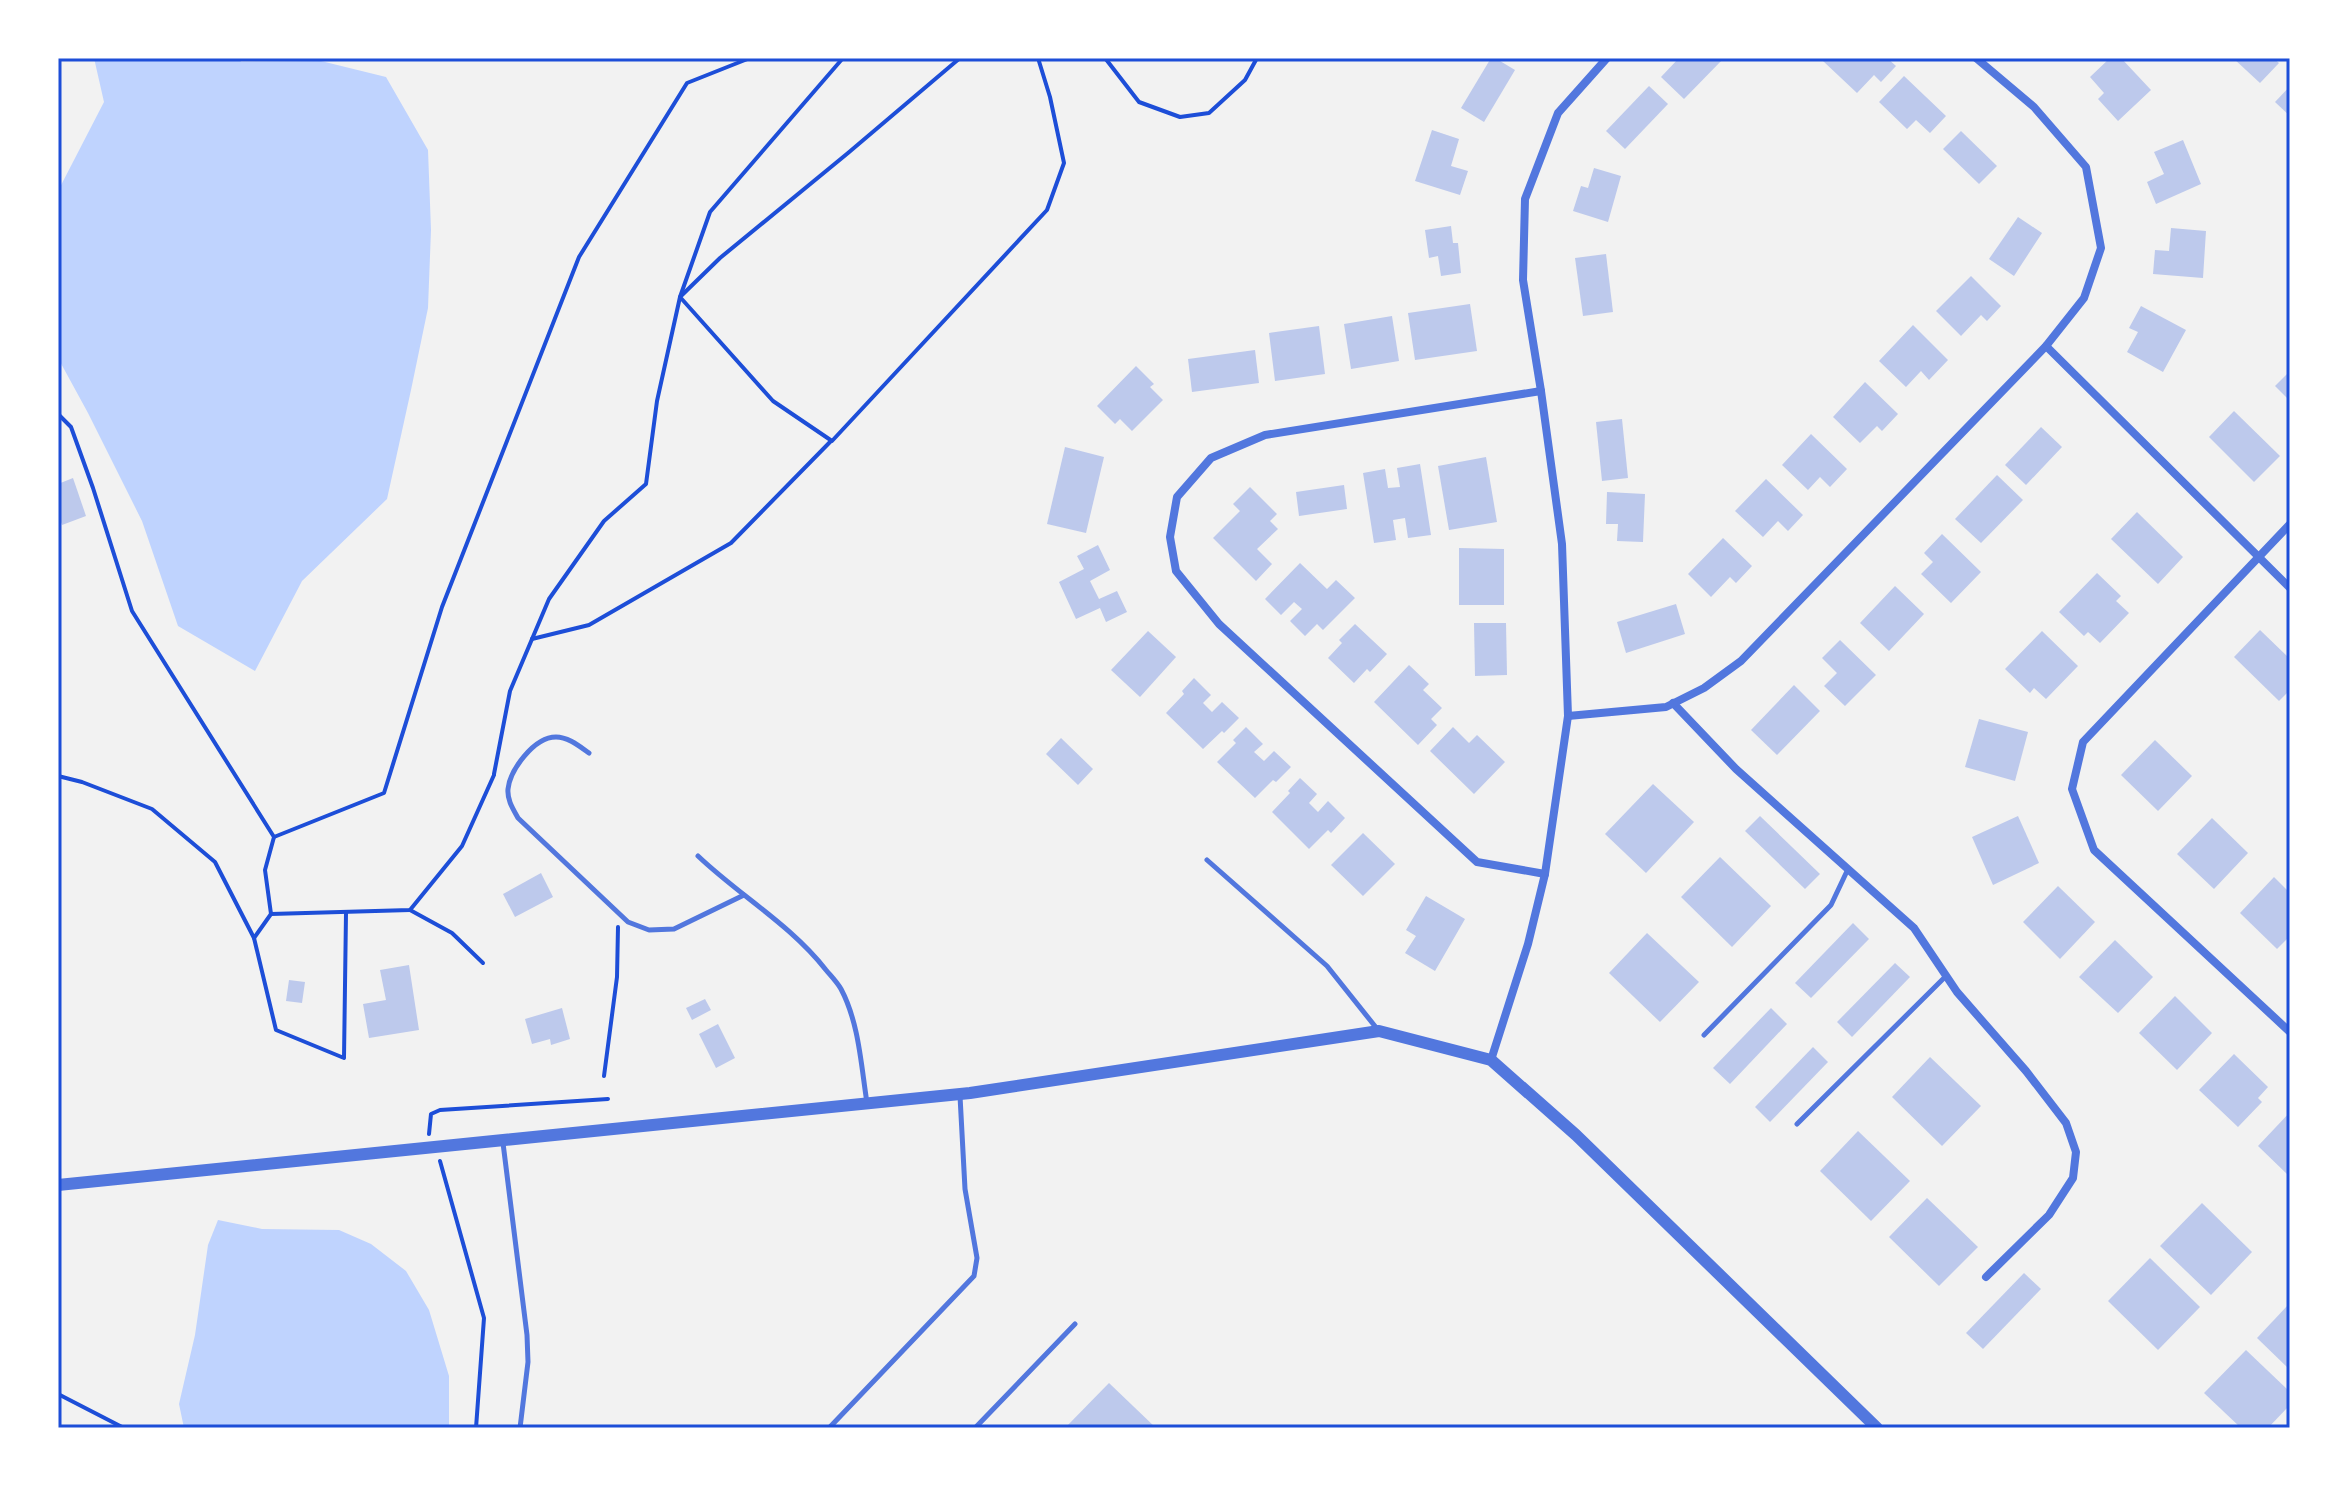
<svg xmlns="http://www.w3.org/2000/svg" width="2348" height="1486" font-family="'Varela Round',sans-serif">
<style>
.water{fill:#bfd3fe}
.building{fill:#bdc9ec}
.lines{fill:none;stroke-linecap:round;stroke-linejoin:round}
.path{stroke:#1d4ed8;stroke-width:4}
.service{stroke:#5277de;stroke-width:5}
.minor{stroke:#5277de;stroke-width:8}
.tertiary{stroke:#5277de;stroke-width:12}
.neatline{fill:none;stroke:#1d4ed8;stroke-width:3}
</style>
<rect width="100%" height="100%" fill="#f2f2f2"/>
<g class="water">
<polygon points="94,58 239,58 241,62 321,61 386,77 428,150 431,230 428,308 411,390 387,499 302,581 255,671 178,626 142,521 88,413 58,358 58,191 104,102"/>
<polygon points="218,1220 262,1229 339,1230 371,1244 406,1271 429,1310 449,1376 449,1428 184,1428 179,1404 195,1335 208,1245"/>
</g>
<g class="building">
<polygon points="1491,58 1495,58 1515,70 1484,122 1461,108"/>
<polygon points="1679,58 1724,58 1684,99 1661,77"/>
<polygon points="1826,58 1887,58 1896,66 1881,82 1874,75 1857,93 1823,61"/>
<polygon points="2110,58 2121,58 2151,90 2118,121 2098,99 2104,93 2090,77"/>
<polygon points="2233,58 2273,58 2279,63 2260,83"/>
<polygon points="1904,76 1946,116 1930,133 1916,120 1907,129 1879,102"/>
<polygon points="1649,86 1668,104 1625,149 1606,131"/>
<polygon points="2290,86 2290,116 2275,102"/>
<polygon points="1432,130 1459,139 1451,166 1468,171 1460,195 1415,181"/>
<polygon points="1961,131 1997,166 1979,184 1943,149"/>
<polygon points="2183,140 2201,184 2156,204 2147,182 2164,174 2154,152"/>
<polygon points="1594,168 1621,176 1608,222 1573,211 1581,186 1588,188"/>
<polygon points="2018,217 2042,233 2014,276 1989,259"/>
<polygon points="1451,226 1453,243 1458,243 1461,273 1441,276 1438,256 1429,258 1425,230"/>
<polygon points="2171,228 2206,231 2203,278 2153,274 2155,250 2169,251"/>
<polygon points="1606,254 1613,312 1583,316 1575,258"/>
<polygon points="1971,276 2001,306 1987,321 1981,315 1961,336 1936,311"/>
<polygon points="1470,304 1477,351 1415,360 1408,313"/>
<polygon points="2141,306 2186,330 2163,372 2127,352 2138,332 2129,328"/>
<polygon points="1392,316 1399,361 1351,369 1344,324"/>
<polygon points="1913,325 1948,360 1929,380 1921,371 1906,387 1879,361"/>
<polygon points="1319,326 1325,374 1275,381 1269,333"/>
<polygon points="1255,350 1259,383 1192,392 1188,359"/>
<polygon points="1136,366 1154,384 1150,387 1163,400 1132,431 1120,419 1115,424 1097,406"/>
<polygon points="2290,371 2290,401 2275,386"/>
<polygon points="1865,382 1898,414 1882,431 1877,426 1860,443 1833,417"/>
<polygon points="2234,411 2280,456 2254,482 2209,437"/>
<polygon points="1622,419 1628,478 1602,481 1596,422"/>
<polygon points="2041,427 2062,447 2026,485 2005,465"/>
<polygon points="1811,434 1847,469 1830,487 1820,477 1808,490 1782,465"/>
<polygon points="1065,447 1104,457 1086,533 1047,524"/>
<polygon points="1486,457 1497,522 1449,530 1438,466"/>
<polygon points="1420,464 1431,535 1408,538 1405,518 1393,520 1396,540 1374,543 1363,473 1385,469 1388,488 1400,487 1397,468"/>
<polygon points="1997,475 2023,500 1981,543 1955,519"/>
<polygon points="73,478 86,516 62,525 58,514 58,484"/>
<polygon points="1766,479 1803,515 1788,531 1778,521 1763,537 1735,511"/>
<polygon points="1344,485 1347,509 1299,516 1296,492"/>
<polygon points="1250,487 1277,514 1270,521 1278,529 1257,549 1272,564 1256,581 1213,538 1240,511 1233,504"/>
<polygon points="1607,492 1645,494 1643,542 1617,541 1618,524 1606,524"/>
<polygon points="2137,512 2183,557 2158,584 2111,539"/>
<polygon points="1942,534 1981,572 1951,603 1921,574 1933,562 1924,553"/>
<polygon points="1723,538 1752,566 1736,583 1730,577 1711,597 1688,574"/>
<polygon points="1098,545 1110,570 1090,581 1099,599 1117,591 1127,612 1106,622 1100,608 1076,619 1059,582 1084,569 1077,556"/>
<polygon points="1459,548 1504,549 1504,605 1459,605"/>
<polygon points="1300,563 1327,589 1336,580 1355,598 1323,630 1317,624 1305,636 1290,621 1302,609 1294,602 1281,615 1265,599"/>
<polygon points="2097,573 2121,596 2116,601 2129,613 2100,643 2088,632 2084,636 2059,612"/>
<polygon points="1895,586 1924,614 1889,651 1860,623"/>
<polygon points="1676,604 1685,634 1626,653 1617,622"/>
<polygon points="1474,623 1506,623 1507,675 1475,676"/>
<polygon points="1355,624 1387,654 1370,672 1367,669 1354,683 1328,658 1342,643 1339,640"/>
<polygon points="2260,630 2290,659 2290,690 2279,701 2234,657"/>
<polygon points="1148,631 1176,657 1140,697 1111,670"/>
<polygon points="2042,631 2078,666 2046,699 2034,688 2030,693 2005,669"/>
<polygon points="1840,640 1876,675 1845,706 1824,686 1837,673 1822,658"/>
<polygon points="1409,665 1429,684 1423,690 1442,708 1431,719 1437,725 1418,745 1374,702"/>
<polygon points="1194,678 1211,695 1203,703 1212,712 1222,702 1239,718 1224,733 1222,731 1203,749 1166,713 1184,694 1182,691"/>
<polygon points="1794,685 1820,711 1777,755 1751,730"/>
<polygon points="1979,719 2028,732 2015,781 1965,767"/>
<polygon points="1246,727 1263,744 1254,752 1264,761 1274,751 1291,767 1276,782 1273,780 1255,798 1217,762 1236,743 1233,740"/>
<polygon points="1453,727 1469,743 1477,735 1505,762 1474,794 1430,751"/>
<polygon points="1061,738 1093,769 1078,785 1046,754"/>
<polygon points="2155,740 2192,776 2158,811 2121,775"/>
<polygon points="1300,778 1317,794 1309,803 1318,812 1328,801 1345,818 1331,833 1328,830 1309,849 1272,812 1290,793 1288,791"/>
<polygon points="1653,784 1694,822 1646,873 1605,834"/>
<polygon points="1760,816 1820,874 1805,889 1745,831"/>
<polygon points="2018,816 2039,863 1993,885 1972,837"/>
<polygon points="2212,818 2248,853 2214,889 2177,854"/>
<polygon points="1363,833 1395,864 1363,896 1331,865"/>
<polygon points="1720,857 1771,906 1732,947 1681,897"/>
<polygon points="541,873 553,897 515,917 503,894"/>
<polygon points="2274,877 2290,893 2290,936 2277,949 2240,913"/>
<polygon points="2058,886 2095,922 2060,959 2023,922"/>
<polygon points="1426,896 1465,919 1435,971 1405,953 1416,936 1406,930"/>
<polygon points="1853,923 1869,939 1811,998 1795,983"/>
<polygon points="1647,933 1699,982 1660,1022 1609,973"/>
<polygon points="2115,940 2153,977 2118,1013 2079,977"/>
<polygon points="1895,963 1910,977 1852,1037 1837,1022"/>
<polygon points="409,965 419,1030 369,1038 363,1004 386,1000 380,970"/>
<polygon points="289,980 305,982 302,1003 286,1001"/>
<polygon points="2175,996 2212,1033 2177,1070 2139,1033"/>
<polygon points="705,999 711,1010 692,1020 686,1008"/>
<polygon points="562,1008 570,1039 551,1045 550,1039 532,1044 525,1019"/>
<polygon points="1771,1008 1787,1024 1730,1084 1713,1068"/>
<polygon points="718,1024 735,1058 716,1068 699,1034"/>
<polygon points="1813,1047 1828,1062 1770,1122 1755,1107"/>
<polygon points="2234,1054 2268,1087 2258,1098 2262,1102 2238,1127 2199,1090"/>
<polygon points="1930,1057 1981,1106 1942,1146 1892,1097"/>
<polygon points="2290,1112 2290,1177 2258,1146"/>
<polygon points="1858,1131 1910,1181 1871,1221 1820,1171"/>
<polygon points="1927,1198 1978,1247 1939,1286 1889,1237"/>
<polygon points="2202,1203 2252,1252 2211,1295 2160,1246"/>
<polygon points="2150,1258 2200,1307 2158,1350 2108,1301"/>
<polygon points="2024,1273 2041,1289 1983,1349 1966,1333"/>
<polygon points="2290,1303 2290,1370 2257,1338"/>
<polygon points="2246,1350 2290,1392 2290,1405 2268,1428 2241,1428 2204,1393"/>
<polygon points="1109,1383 1156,1428 1065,1428"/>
</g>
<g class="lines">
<g class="path">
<polyline points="960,58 848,153 720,258 680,297 773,401 832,441 1047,210 1064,163 1050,97 1038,58"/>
<polyline points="1105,58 1139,102 1180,117 1209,113 1245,80 1257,58"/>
<polyline points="58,414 71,427 93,488 132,611 274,837 265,870 271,914 410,910 462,846 494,775"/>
<polyline points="532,639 589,625 731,543 831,441"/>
<polyline points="494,774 510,691 549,599 604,521 646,484 657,401 680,297 710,212 843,58"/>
<polyline points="58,776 82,782 152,809 215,862 254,938 271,914"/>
<polyline points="274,837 384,793 442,607 579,257 687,83 750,58"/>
<polyline points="410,910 452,933 483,963"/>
<polyline points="254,938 276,1030 344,1058 346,913"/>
<polyline points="604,1076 617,977 618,927"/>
<polyline points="429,1134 431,1114 440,1110 608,1099"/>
<polyline points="440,1161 484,1318 476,1428"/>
<polyline points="58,1394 124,1428"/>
</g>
<g class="service">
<path d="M 589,753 C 579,746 568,737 556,737 C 534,737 510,770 508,789 C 507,800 513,809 518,818 L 628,922 L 649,930 L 674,929 L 744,895"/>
<path d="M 698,856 C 740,896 790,924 826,970 C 831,976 837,982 841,989 C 859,1023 861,1065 867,1103"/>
<polyline points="1207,860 1327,966 1378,1030"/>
<polyline points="1704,1035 1831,905 1848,869"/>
<polyline points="1797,1124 1946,976"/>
<polyline points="503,1143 527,1335 528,1362 520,1428"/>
<polyline points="829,1428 974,1276 977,1258 965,1189 960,1096"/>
<polyline points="975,1428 1075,1324"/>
</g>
<g class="minor">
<polyline points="2046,346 2290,588"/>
<polyline points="1541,391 1265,435 1211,458 1177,497 1170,537 1176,571 1219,624 1477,862 1545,874"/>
<polyline points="2290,524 2083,742 2072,789 2094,850 2290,1032"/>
<polyline points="1673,703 1736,769 1914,928 1957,992 2026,1071 2066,1123 2076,1152 2073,1178 2049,1215 1986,1277"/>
<polyline points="1568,716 1666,707 1704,688 1741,661 2046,346 2084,298 2101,248 2086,167 2034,107 1976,58"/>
<polyline points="1491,1060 1528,944 1545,874 1568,716 1562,544 1541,391 1523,280 1525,199 1558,113 1607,58"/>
</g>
<polyline class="tertiary" points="58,1185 970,1093 1379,1031 1491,1060 1576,1135 1877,1428"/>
</g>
<rect width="2348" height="1486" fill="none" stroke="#ffffff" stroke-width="120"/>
<rect x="60" y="60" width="2228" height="1366" class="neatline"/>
</svg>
